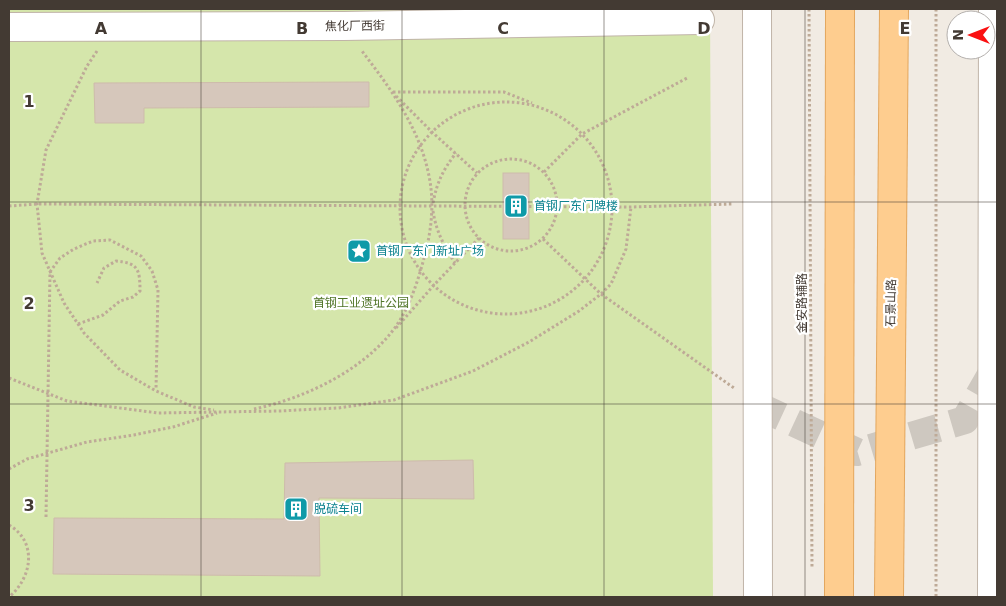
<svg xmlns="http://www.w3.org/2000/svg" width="1006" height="606" font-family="'DejaVu Sans','Noto Sans SC',sans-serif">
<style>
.green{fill:#d5e6ab}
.building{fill:#d6c7bb;stroke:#cebbab}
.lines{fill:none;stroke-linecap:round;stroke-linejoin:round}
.minor-tunnel{stroke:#cec8c0;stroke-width:28;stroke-dasharray:28 14;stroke-linecap:butt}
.minor-casing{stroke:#c0b4a8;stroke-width:30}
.path{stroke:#beaa97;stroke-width:3;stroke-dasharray:2.5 2.5;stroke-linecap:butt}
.minor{stroke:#fff;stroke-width:28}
.major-bridge-casing{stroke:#e3a75f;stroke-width:30;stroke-linecap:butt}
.path-bridge{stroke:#beaa97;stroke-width:3;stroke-dasharray:2.5 2.5;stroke-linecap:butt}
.major-bridge{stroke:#fecd8f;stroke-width:28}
.grid{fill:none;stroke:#433a33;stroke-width:1;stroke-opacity:0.55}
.labels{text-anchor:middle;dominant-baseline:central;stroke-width:4.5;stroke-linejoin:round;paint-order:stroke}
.street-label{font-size:12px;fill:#433a33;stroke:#fff}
.culture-label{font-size:12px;fill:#0d838f;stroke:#fff;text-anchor:start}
.park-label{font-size:12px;fill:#507427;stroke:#fff}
.grid-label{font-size:16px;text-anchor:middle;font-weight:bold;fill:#433a33;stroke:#fff;stroke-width:4.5;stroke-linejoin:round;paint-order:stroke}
</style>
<rect width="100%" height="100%" fill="#f1ebe3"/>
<polygon class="green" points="9,9 710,9 713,597 9,597"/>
<g class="building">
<polygon points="369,82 369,107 144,108 144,123 95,123 94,83"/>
<rect x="503" y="173" width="26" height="66"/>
<polygon points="473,460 474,499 319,498 320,576 53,574 54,518 284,519 285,463"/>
</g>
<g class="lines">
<polyline class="minor-tunnel" points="756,405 857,452 965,420 993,371"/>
<g class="minor-casing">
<g id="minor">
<polyline points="757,9 758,597"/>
<polyline points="9,27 344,26 700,20"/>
<polyline points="992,597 993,9"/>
</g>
</g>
<g class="path">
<polyline points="97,51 87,66 46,150 37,204 42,253 64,303 84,333 120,370 156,391 194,407 214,410"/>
<polyline points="393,92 504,92 532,103"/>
<polyline points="396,96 432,132 477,173"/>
<circle cx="506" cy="208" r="106"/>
<circle cx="511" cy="205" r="46"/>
<polyline points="544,172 582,134 689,77"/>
<path d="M 433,203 C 437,182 443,170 456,153"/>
<polyline points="9,206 37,204 631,207 732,204"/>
<path d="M 433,211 C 436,231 444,246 455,263"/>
<polyline points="543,239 601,294 734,388"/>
<path d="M 78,324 L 103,315 L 120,301 L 133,297 L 140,291 C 140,269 138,263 116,261 L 104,268 L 97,283"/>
<polyline points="396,328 434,285 479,238"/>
<polyline points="9,378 67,401 158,413 279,411 338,408 394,400 473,371 529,342 579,311 601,294 611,284 626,249 631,207"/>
<path d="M 254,409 C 302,399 358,373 390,334 C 407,314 416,287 423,262 C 431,234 435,205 429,176 C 420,129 391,89 362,51"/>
<polyline points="9,469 27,459 87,442 134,435 173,427 217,413"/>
<polyline points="46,517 50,272 60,258 74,249 93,241 110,240 141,256 152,271 158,290 156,390"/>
<path d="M 9,525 C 38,542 32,578 9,597"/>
</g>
<use href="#minor" class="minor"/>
<g class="major-bridge-casing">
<g id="major-bridge">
<polyline points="839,597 840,9"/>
<polyline points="889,597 894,9"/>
</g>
</g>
<g class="path-bridge">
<polyline points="809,9 812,568"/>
<polyline points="936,9 936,597"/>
</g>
<use href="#major-bridge" class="major-bridge"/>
</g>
<path class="grid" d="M 201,9 L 201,597M 402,9 L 402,597M 604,9 L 604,597M 805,9 L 805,597M 9,202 L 997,202M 9,404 L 997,404"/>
<defs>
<g id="building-square" transform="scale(1.25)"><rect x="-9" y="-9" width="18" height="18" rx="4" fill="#0f9aa8" stroke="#fff"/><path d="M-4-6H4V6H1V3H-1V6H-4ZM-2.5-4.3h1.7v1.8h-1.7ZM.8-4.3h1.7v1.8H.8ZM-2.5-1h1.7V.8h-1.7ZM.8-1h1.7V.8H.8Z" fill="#fff"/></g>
<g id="sight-square" transform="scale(1.25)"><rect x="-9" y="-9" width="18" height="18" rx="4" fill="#0f9aa8" stroke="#fff"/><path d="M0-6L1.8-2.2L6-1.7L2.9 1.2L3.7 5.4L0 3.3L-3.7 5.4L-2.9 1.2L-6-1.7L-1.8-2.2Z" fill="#fff"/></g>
</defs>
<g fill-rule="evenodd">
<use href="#building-square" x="516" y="206"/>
<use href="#sight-square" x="359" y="251"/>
<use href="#building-square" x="296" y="509"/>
</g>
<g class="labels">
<g class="street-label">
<text transform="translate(355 26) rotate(-1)">焦化厂西街</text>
<text transform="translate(802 303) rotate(-90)">金安路辅路</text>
<text transform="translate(891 303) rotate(-89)">石景山路</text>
</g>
<g class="culture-label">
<text x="534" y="206">首钢厂东门牌楼</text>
<text x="376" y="251">首钢厂东门新址广场</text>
<text x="314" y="509">脱硫车间</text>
</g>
<g class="park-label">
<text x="361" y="303">首钢工业遗址公园</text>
</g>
</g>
<g class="grid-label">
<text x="101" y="34">A</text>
<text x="302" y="34">B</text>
<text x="503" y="34">C</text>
<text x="704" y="34">D</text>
<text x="905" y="34">E</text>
<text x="29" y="107">1</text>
<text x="29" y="309">2</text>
<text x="29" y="511">3</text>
</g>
<rect width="1006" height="606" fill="none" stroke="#433a33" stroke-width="20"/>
<g transform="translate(971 35) rotate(270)"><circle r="24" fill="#ffffff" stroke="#b4b0ad"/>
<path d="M0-4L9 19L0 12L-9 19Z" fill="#fa1112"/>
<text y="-8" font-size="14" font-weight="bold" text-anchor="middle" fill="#433a33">N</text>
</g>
</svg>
